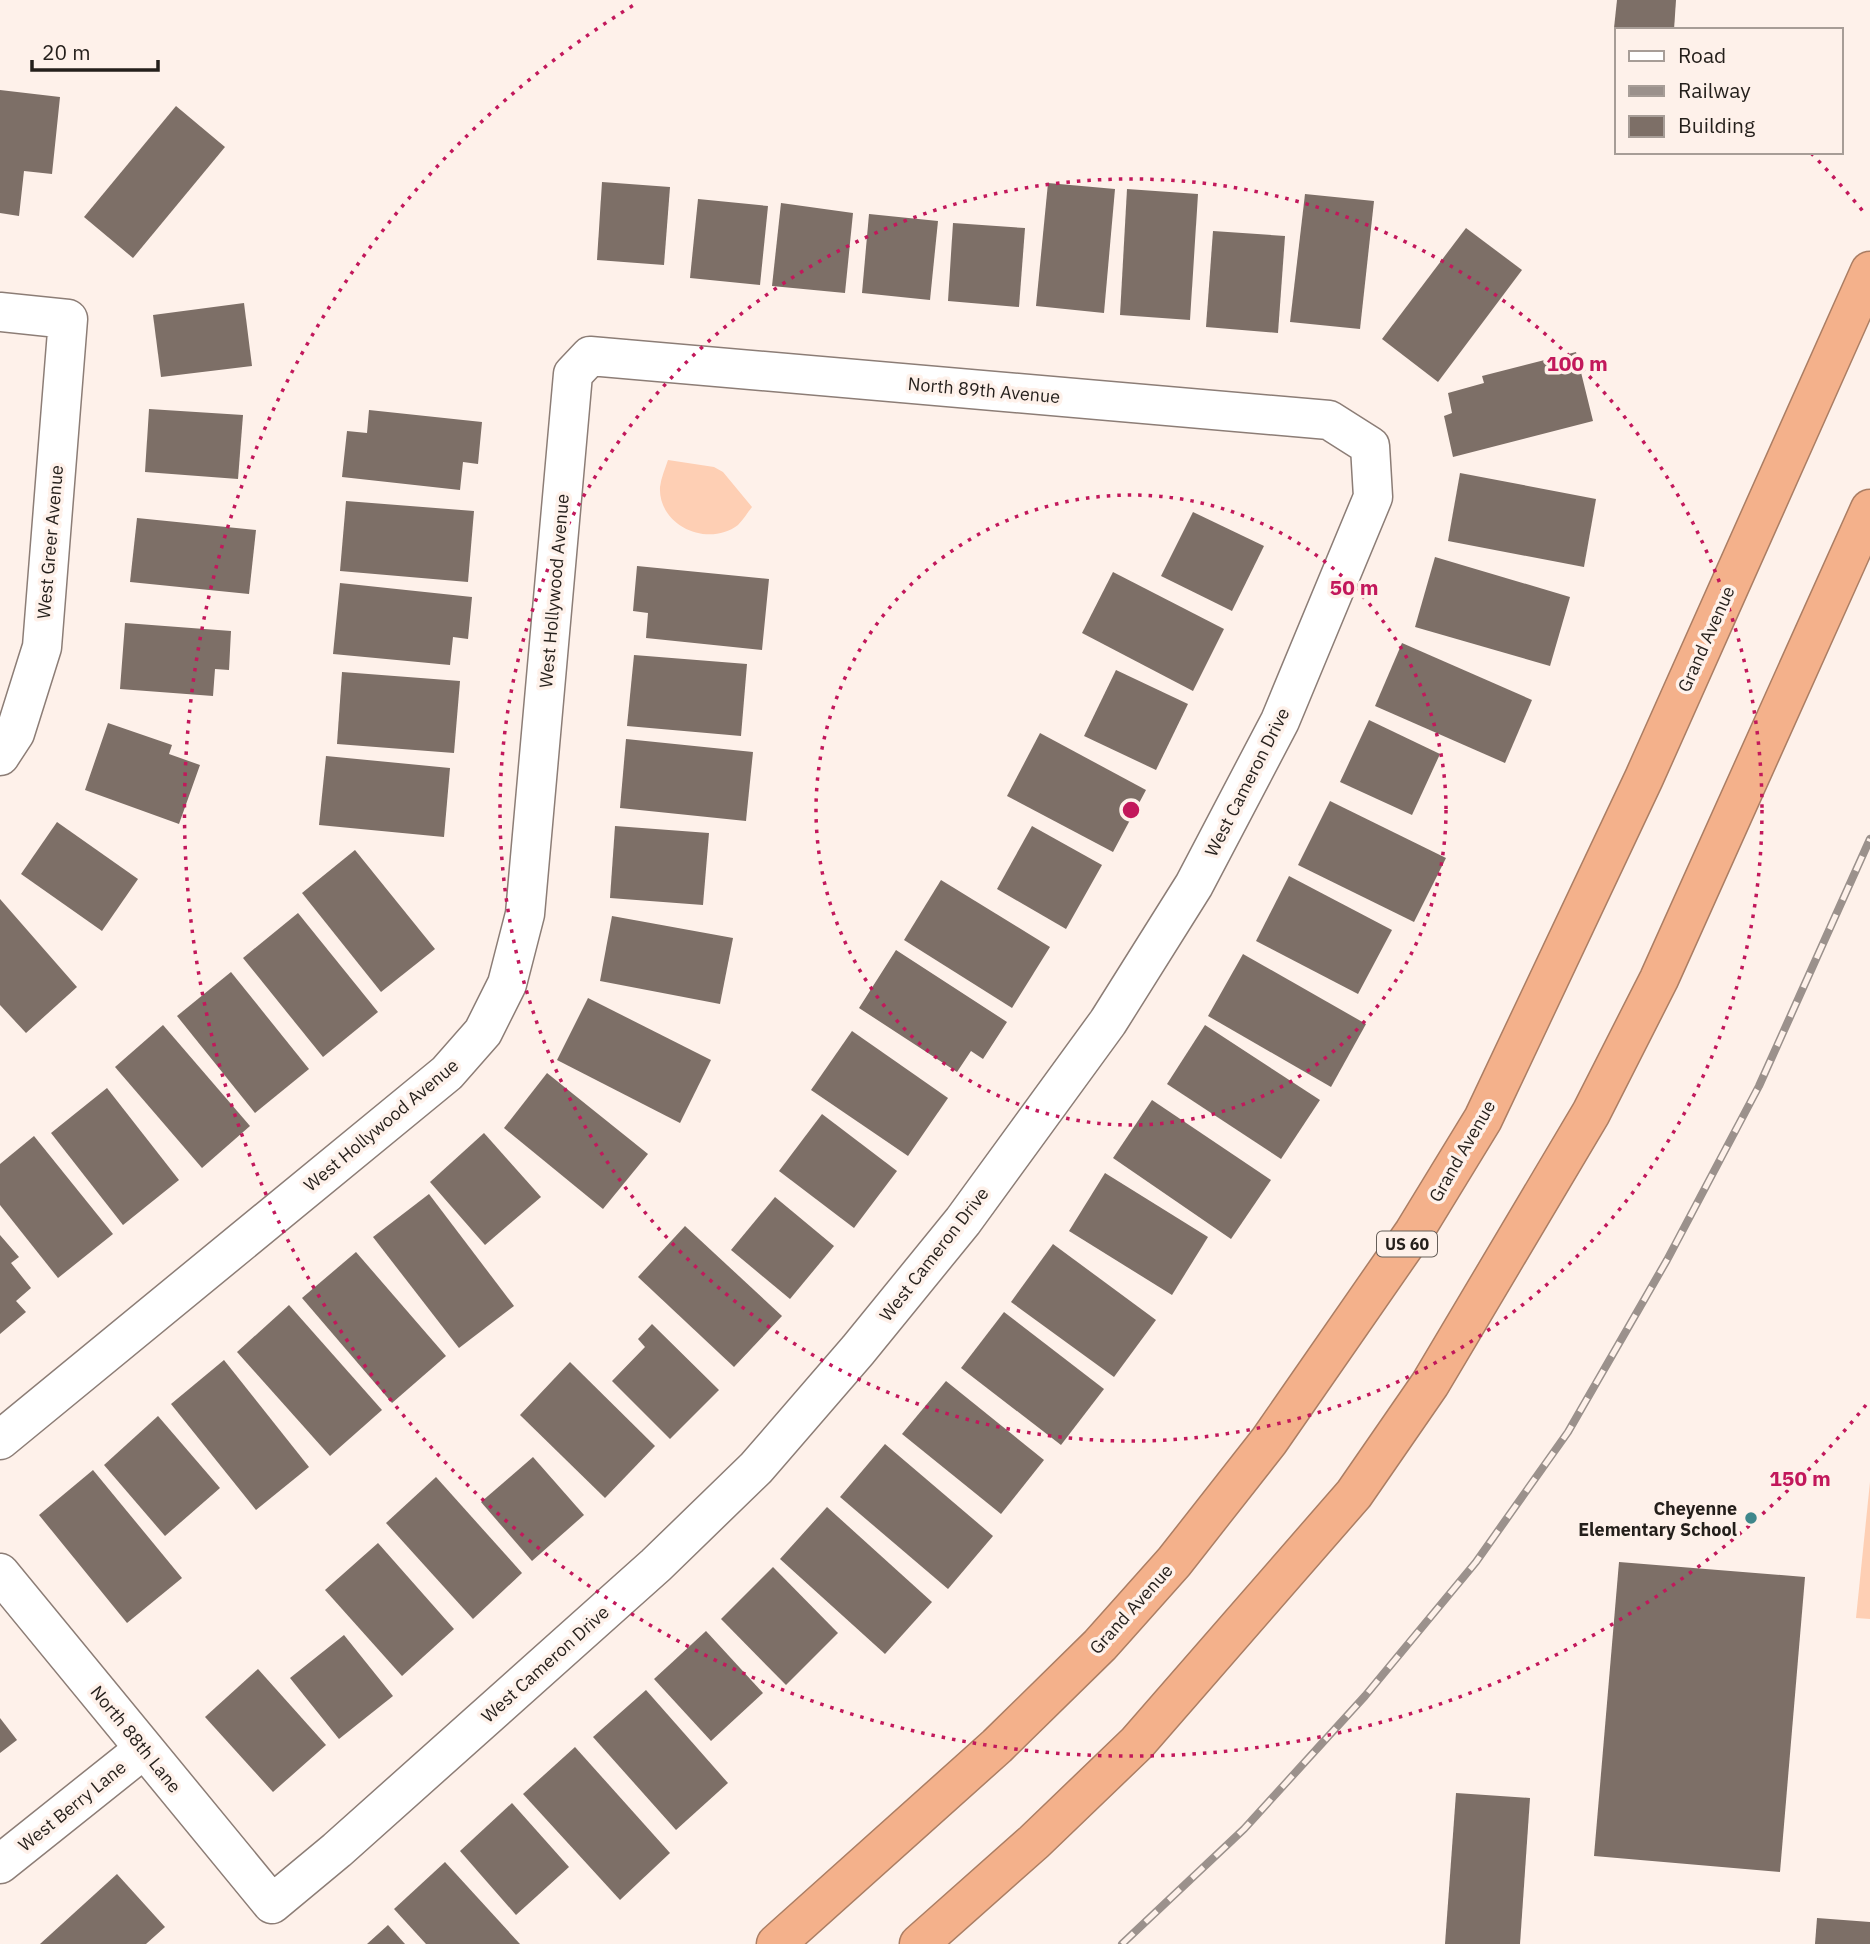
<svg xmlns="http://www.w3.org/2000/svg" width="1870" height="1944" font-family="'IBM Plex Sans',sans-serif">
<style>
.green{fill:#fecfb4}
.building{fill:#7d6f67}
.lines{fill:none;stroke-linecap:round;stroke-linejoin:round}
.minor-casing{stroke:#8c7d76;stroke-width:41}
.highway-casing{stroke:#ab7e64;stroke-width:41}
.minor{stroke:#fff;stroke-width:38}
.highway{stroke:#f4b18b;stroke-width:38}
.rail-casing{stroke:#9b918c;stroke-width:8}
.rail{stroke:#fef1ea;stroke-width:5;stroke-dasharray:16;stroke-linecap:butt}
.ring{fill:none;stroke:#c2185b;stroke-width:3.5;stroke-dasharray:3.5 7}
.poi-dot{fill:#3f878b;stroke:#fef1ea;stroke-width:2.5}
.labels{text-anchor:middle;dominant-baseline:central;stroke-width:7;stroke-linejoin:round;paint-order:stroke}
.shield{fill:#fef1ea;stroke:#655e59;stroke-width:2}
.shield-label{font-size:16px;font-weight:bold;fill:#241f1b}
.street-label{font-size:18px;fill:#241f1b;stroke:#fef1ea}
.poi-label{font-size:18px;font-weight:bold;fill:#241f1b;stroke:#fef1ea;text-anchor:end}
.centre{fill:#c2185b;stroke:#fef1ea;stroke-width:3.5}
.ring-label{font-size:21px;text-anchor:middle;font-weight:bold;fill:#c2185b;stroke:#fef1ea;stroke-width:7;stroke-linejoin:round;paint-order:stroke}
</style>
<rect width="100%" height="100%" fill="#fef1ea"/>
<g class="green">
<path d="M 668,460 L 714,467 L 723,472 L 752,507 C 748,512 743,520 738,525 C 708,548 658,526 660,487 C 661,478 665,469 668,460 Z"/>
<polygon points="1870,1482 1870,1619 1856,1618"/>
</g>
<g class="building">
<polygon points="1617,0 1676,0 1674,30 1614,28"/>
<polygon points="0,90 60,97 52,174 24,171 19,216 0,213"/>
<polygon points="176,106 225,147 133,258 84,217"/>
<polygon points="602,182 670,187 664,265 597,260"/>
<polygon points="1048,183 1115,189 1104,313 1036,306"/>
<polygon points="1127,189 1198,194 1190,320 1120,315"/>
<polygon points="1305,194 1374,201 1360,329 1290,322"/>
<polygon points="698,199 768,206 760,285 690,278"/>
<polygon points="781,203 853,213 845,293 772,286"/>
<polygon points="869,214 938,221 930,300 862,293"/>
<polygon points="953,223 1025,228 1019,307 948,301"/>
<polygon points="1466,228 1522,270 1438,382 1382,339"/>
<polygon points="1213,231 1285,236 1278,333 1206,327"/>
<polygon points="244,303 252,366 161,377 153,315"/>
<polygon points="1576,352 1593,421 1453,457 1444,416 1452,413 1448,393 1484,383 1482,376"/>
<polygon points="149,409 243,415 238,479 145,472"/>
<polygon points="369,410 482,422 478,464 463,462 460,490 342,477 347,431 367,433"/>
<polygon points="1460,473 1596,499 1584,567 1448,541"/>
<polygon points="346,501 474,511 468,582 340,571"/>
<polygon points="1193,512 1264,546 1232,611 1161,576"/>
<polygon points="137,518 256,530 249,594 130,582"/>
<polygon points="1435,557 1570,597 1550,666 1415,627"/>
<polygon points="637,566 769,579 762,650 646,638 648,613 633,611"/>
<polygon points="1113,572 1224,629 1193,691 1082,633"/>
<polygon points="340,583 472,597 468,639 453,637 450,665 333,654"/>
<polygon points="125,623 231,631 229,670 215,669 213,696 120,689"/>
<polygon points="1402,643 1532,700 1505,763 1375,706"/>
<polygon points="634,655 747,664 741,736 627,726"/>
<polygon points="1116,670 1188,704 1156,770 1084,736"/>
<polygon points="342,672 460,681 454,753 337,744"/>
<polygon points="1369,720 1440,754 1412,815 1340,782"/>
<polygon points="108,723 172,745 169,754 200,765 179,824 85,790"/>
<polygon points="1040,733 1146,790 1113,852 1007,796"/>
<polygon points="626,739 753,752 746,821 620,808"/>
<polygon points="326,756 450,768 444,837 319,825"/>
<polygon points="1330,801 1446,858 1414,922 1298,865"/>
<polygon points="57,822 138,879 102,931 21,874"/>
<polygon points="615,826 709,833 703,905 610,898"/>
<polygon points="1032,826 1102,865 1066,929 997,889"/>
<polygon points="355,850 435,949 381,992 302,893"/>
<polygon points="1289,876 1392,930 1358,994 1256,941"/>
<polygon points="941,880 1050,947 1012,1008 904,940"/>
<polygon points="0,899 77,987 26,1033 0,1005"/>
<polygon points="298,913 378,1012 323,1057 243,958"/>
<polygon points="612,916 733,938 720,1004 600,981"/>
<polygon points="896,950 1007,1022 983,1059 971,1051 957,1072 859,1008"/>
<polygon points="1243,954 1366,1024 1331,1087 1208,1016"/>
<polygon points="231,972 309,1069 255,1113 177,1016"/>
<polygon points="588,998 711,1060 680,1123 557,1060"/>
<polygon points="163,1025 250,1126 202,1168 115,1067"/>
<polygon points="1205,1025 1320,1100 1281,1159 1167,1084"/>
<polygon points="852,1031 948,1098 908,1156 811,1090"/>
<polygon points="547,1073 648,1154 603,1209 504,1128"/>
<polygon points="107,1088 179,1180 123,1225 51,1133"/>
<polygon points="1152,1100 1271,1180 1231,1239 1113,1158"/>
<polygon points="822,1114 897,1171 854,1228 779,1171"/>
<polygon points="484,1133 541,1197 485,1245 430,1182"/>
<polygon points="34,1136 113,1234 58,1278 0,1205 0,1164"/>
<polygon points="1105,1173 1208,1237 1172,1295 1069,1231"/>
<polygon points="429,1194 514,1306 459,1348 373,1237"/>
<polygon points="775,1197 834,1246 790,1299 731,1250"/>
<polygon points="685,1226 782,1316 734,1367 638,1277"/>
<polygon points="0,1235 19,1257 11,1263 31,1288 16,1301 26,1312 0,1334"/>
<polygon points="1053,1244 1156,1320 1114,1377 1011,1302"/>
<polygon points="356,1252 446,1356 392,1403 302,1298"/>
<polygon points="289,1305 382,1410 330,1456 237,1352"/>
<polygon points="1004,1312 1104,1389 1061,1445 961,1368"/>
<polygon points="652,1324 719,1390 670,1439 612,1381 645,1347 638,1339"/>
<polygon points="224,1360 309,1467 256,1510 171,1404"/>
<polygon points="570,1362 655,1446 605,1498 520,1415"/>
<polygon points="946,1381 1044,1460 1001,1514 902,1434"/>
<polygon points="158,1416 220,1488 165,1536 104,1465"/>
<polygon points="885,1444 993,1536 948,1589 840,1497"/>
<polygon points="533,1457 584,1515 532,1561 481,1502"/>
<polygon points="93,1470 182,1578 127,1623 39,1515"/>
<polygon points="436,1477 522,1573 473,1619 386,1523"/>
<polygon points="827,1507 932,1602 885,1654 780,1559"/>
<polygon points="378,1543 454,1629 402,1676 325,1590"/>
<polygon points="1619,1562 1805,1577 1780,1872 1594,1856"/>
<polygon points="773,1567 838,1633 786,1685 721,1619"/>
<polygon points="706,1631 763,1693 711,1741 654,1679"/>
<polygon points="344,1635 393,1696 339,1739 290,1678"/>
<polygon points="258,1669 326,1745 273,1792 205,1717"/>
<polygon points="646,1690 728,1783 676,1830 593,1737"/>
<polygon points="0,1718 17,1740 0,1753"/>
<polygon points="575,1747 670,1853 620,1900 523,1794"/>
<polygon points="1456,1793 1530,1798 1520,1944 1445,1944"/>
<polygon points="512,1803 569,1867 516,1915 460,1851"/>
<polygon points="445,1862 520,1944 426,1944 394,1909"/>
<polygon points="117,1874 165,1927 146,1944 40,1944"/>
<polygon points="1817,1918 1870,1922 1870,1944 1815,1944"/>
<polygon points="388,1925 405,1944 367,1944"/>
</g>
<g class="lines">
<g class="minor-casing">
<g id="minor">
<polyline points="0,312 68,319 42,647 15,733 0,756"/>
<polyline points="0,1440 447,1073 483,1032 507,984 525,914 573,374 590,356 1329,420 1370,446 1373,497 1280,721 1194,885 1108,1022 963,1221 858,1350 756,1468 656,1565 337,1850 272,1904 0,1573"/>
<polyline points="0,1864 144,1749"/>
</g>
</g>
<g class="highway-casing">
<g id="highway">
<polyline points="776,1944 997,1746 1100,1645 1174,1562 1269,1441 1414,1232 1483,1119 1644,778 1870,271"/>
<polyline points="919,1944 1034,1842 1137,1743 1354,1494 1430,1384 1591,1113 1659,979 1870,509"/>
</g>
</g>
<use href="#minor" class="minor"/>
<use href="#highway" class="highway"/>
<g class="rail-casing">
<polyline id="rail" points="1122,1944 1244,1829 1365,1696 1476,1562 1568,1432 1667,1260 1759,1086 1870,839"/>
</g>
<use href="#rail" class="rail"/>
</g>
<g class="ring">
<circle cx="1131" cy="810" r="315"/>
<circle cx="1131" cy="810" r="631"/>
<path d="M1866 1405A946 946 0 1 1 637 3M1811 153A946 946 0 0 1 1866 215"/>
</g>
<circle class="poi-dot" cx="1751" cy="1518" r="7"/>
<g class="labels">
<rect class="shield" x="1377" y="1231.5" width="60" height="25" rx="5"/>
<g class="shield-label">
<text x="1407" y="1244">US 60</text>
</g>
<g class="street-label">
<text transform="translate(984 390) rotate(5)">North 89th Avenue</text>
<text transform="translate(50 542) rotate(-85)">West Greer Avenue</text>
<text transform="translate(554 591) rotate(-85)">West Hollywood Avenue</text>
<text transform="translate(1706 639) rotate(-66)">Grand Avenue</text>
<text transform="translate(1247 782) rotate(-63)">West Cameron Drive</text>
<text transform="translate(381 1125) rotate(-40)">West Hollywood Avenue</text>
<text transform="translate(1462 1151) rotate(-60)">Grand Avenue</text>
<text transform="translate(934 1254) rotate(-52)">West Cameron Drive</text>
<text transform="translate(1131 1609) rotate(-48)">Grand Avenue</text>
<text transform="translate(545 1664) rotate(-42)">West Cameron Drive</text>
<text transform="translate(136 1739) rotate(51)">North 88th Lane</text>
<text transform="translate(72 1806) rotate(-39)">West Berry Lane</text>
</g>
<g class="poi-label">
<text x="1737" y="1508">Cheyenne<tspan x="1737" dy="21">Elementary School</tspan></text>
</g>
</g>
<circle cx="1131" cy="810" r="10" class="centre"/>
<g class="ring-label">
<text x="1577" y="371">100 m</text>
<text x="1354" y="595">50 m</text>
<text x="1800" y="1486">150 m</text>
</g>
<rect x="1615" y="28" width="228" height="126" fill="#fef1ea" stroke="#a79d97" stroke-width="2"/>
<rect x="1629" y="51" width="35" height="10" fill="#ffffff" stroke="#a79d97" stroke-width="2"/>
<text x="1678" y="63" font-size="21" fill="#241f1b">Road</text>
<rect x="1629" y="86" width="35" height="10" fill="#9b918c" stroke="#a79d97" stroke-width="2"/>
<text x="1678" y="98" font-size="21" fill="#241f1b">Railway</text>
<rect x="1629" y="116" width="35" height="21" fill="#7d6f67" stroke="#a79d97" stroke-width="2"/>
<text x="1678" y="133" font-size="21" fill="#241f1b">Building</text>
<path d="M32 60v10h126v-10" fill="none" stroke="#241f1b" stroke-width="3.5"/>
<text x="42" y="60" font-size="21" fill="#241f1b" stroke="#fef1ea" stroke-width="5" paint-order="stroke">20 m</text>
</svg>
